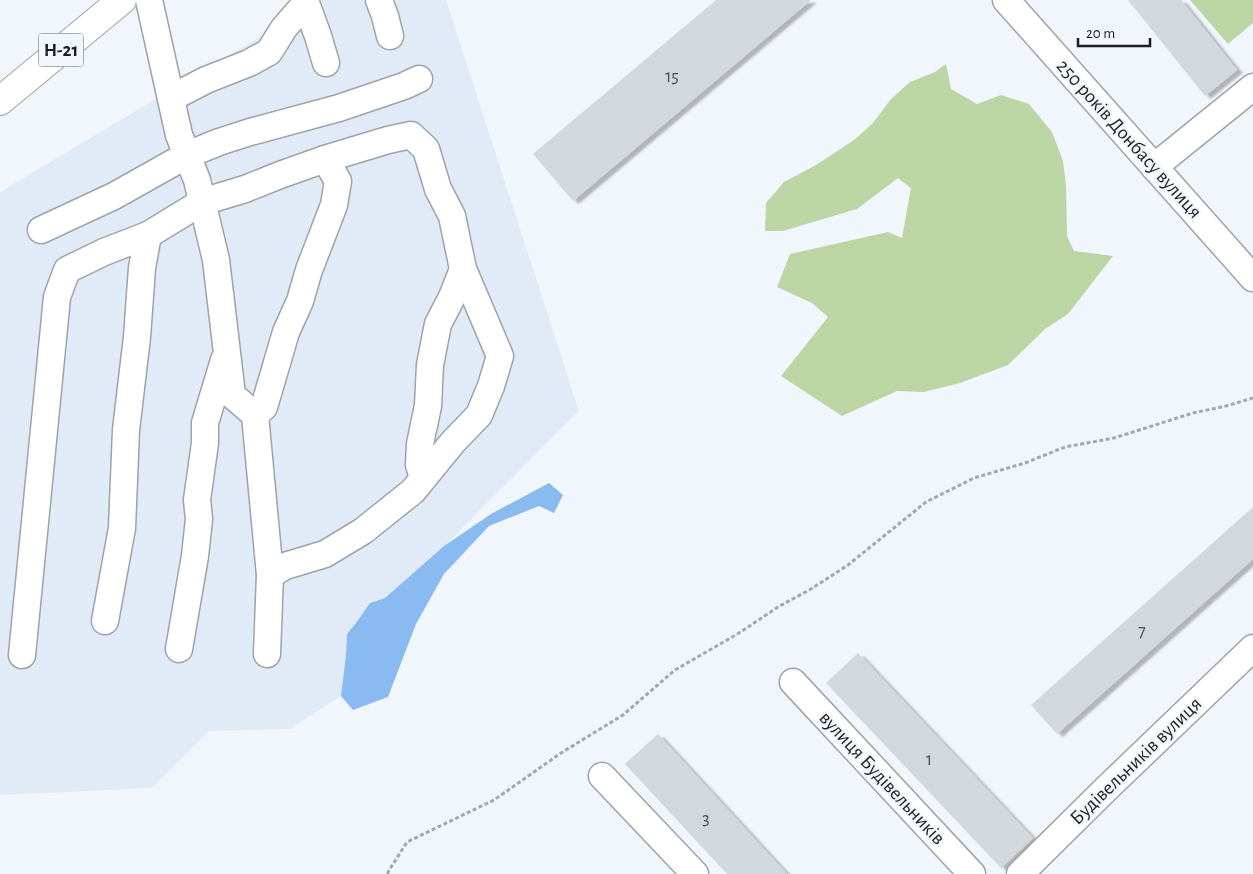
<svg xmlns="http://www.w3.org/2000/svg" width="1253" height="874" font-family="'Alegreya Sans',sans-serif">
<style>
.built{fill:#e1ebf7}
.green{fill:#bcd5a4}
.water{fill:#89bbf1}
.building{fill:#d2d8dd;filter:url(#shadow)}
.lines{fill:none;stroke-linecap:round;stroke-linejoin:round}
.minor-casing{stroke:#9ea3a8;stroke-width:29}
.major-casing{stroke:#9ea3a8;stroke-width:30}
.path{stroke:#a4a8ad;stroke-width:3;stroke-dasharray:4 2.5;stroke-linecap:butt}
.minor{stroke:#fff;stroke-width:26}
.major{stroke:#fff;stroke-width:28}
.labels{text-anchor:middle;dominant-baseline:central;stroke-width:4.5;stroke-linejoin:round;paint-order:stroke}
.number-label{font-size:18px;fill:#4a4c4f}
.shield{fill:#f1f6fc;stroke:#5c5f62;stroke-width:1}
.shield-label{font-size:19px;font-weight:bold;fill:#1c1e20}
.street-label{font-size:20px;fill:#1c1e20;stroke:#f1f6fc}
</style>
<defs>
<filter id="shadow"><feDropShadow dx="5.5" dy="3" stdDeviation="1" flood-color="#0004"/></filter>
</defs>
<rect width="100%" height="100%" fill="#f1f6fc"/>
<polygon class="built" points="290,0 446,0 579,411 348,643 341,696 290,729 209,731 152,788 0,795 0,193 10,186 261,36"/>
<g class="green">
<polygon points="1190,0 1253,0 1253,23 1228,44"/>
<polygon points="946,64 951,89 977,104 1001,95 1029,104 1052,132 1063,161 1066,186 1067,236 1074,251 1113,256 1068,314 1045,329 1008,365 960,383 924,392 897,391 842,416 781,376 828,317 812,303 777,287 790,254 888,232 902,238 911,188 898,178 857,209 783,231 765,231 766,203 784,182 816,165 854,140 872,124 891,99 910,82 935,72"/>
</g>
<polygon class="water" points="549,483 563,495 554,513 539,506 489,526 444,574 416,624 388,697 353,710 341,696 346,655 347,634 356,623 370,603 385,598 444,546 491,514"/>
<g class="building">
<polygon points="716,0 811,0 573,201 533,154"/>
<polygon points="1128,0 1181,0 1237,70 1205,96"/>
<polygon points="1253,507 1253,559 1057,734 1031,705"/>
<polygon points="858,653 1033,838 1001,868 826,683"/>
<polygon points="658,734 787,874 727,874 625,764"/>
</g>
<g class="lines">
<g class="minor-casing">
<g id="minor">
<polyline points="149,0 179,135 197,180 216,260 232,395 255,415 270,575 267,654"/>
<polyline points="379,0 385,16 390,36"/>
<polyline points="1006,0 1253,278"/>
<polyline points="171,98 206,80 249,63 269,52 284,28 306,3 318,36 326,63"/>
<polyline points="1154,167 1253,87"/>
<polyline points="41,230 114,196 187,155 219,142 250,132 339,108 404,86 419,79"/>
<polyline points="423,478 419,465 420,444 428,406 430,365 438,324 452,297 463,269"/>
<polyline points="270,575 285,566 325,554 363,531 413,491 453,442 479,415 491,386 500,356 463,269 452,216 438,189 426,149 411,135 388,140 325,159"/>
<polyline points="105,621 122,528 126,430 137,337 142,268 148,235"/>
<polyline points="179,649 195,556 199,519 197,500 205,443 205,423 224,360"/>
<polyline points="22,655 57,297 67,270 104,252 148,235 202,202 245,189 280,175 325,159 338,181 334,205 309,270 300,301 286,332 264,407 255,415"/>
<polyline points="793,682 972,874"/>
<polyline points="602,776 695,874"/>
<polyline points="1020,874 1106,789 1253,648"/>
</g>
</g>
<g class="major-casing">
<polyline id="major" points="0,101 122,0"/>
</g>
<polyline class="path" points="388,874 388,872 407,842 494,800 561,753 623,715 675,670 739,633 778,607 811,589 848,565 926,502 974,478 1025,463 1065,447 1114,438 1193,413 1226,406 1253,398"/>
<use href="#minor" class="minor"/>
<use href="#major" class="major"/>
</g>
<g class="labels">
<g class="number-label">
<text x="672" y="77">15</text>
<text x="1142" y="632">7</text>
<text x="929" y="760">1</text>
<text x="706" y="819">3</text>
</g>
<rect class="shield" x="38.5" y="33.5" width="45" height="33" rx="4"/>
<g class="shield-label">
<text x="61" y="50">Н-21</text>
</g>
<g class="street-label">
<text transform="translate(1129 139) rotate(48)">250 років Донбасу вулиця</text>
<text transform="translate(1136 761) rotate(-44)">Будівельників вулиця</text>
<text transform="translate(882 778) rotate(47)">вулиця Будівельників</text>
</g>
</g>
<path d="M1078 38v8h72v-8" fill="none" stroke="#1c1e20" stroke-width="2.5"/>
<text x="1086" y="38" font-size="15" fill="#1c1e20" stroke="#f1f6fc" stroke-width="4" paint-order="stroke">20 m</text>
</svg>
